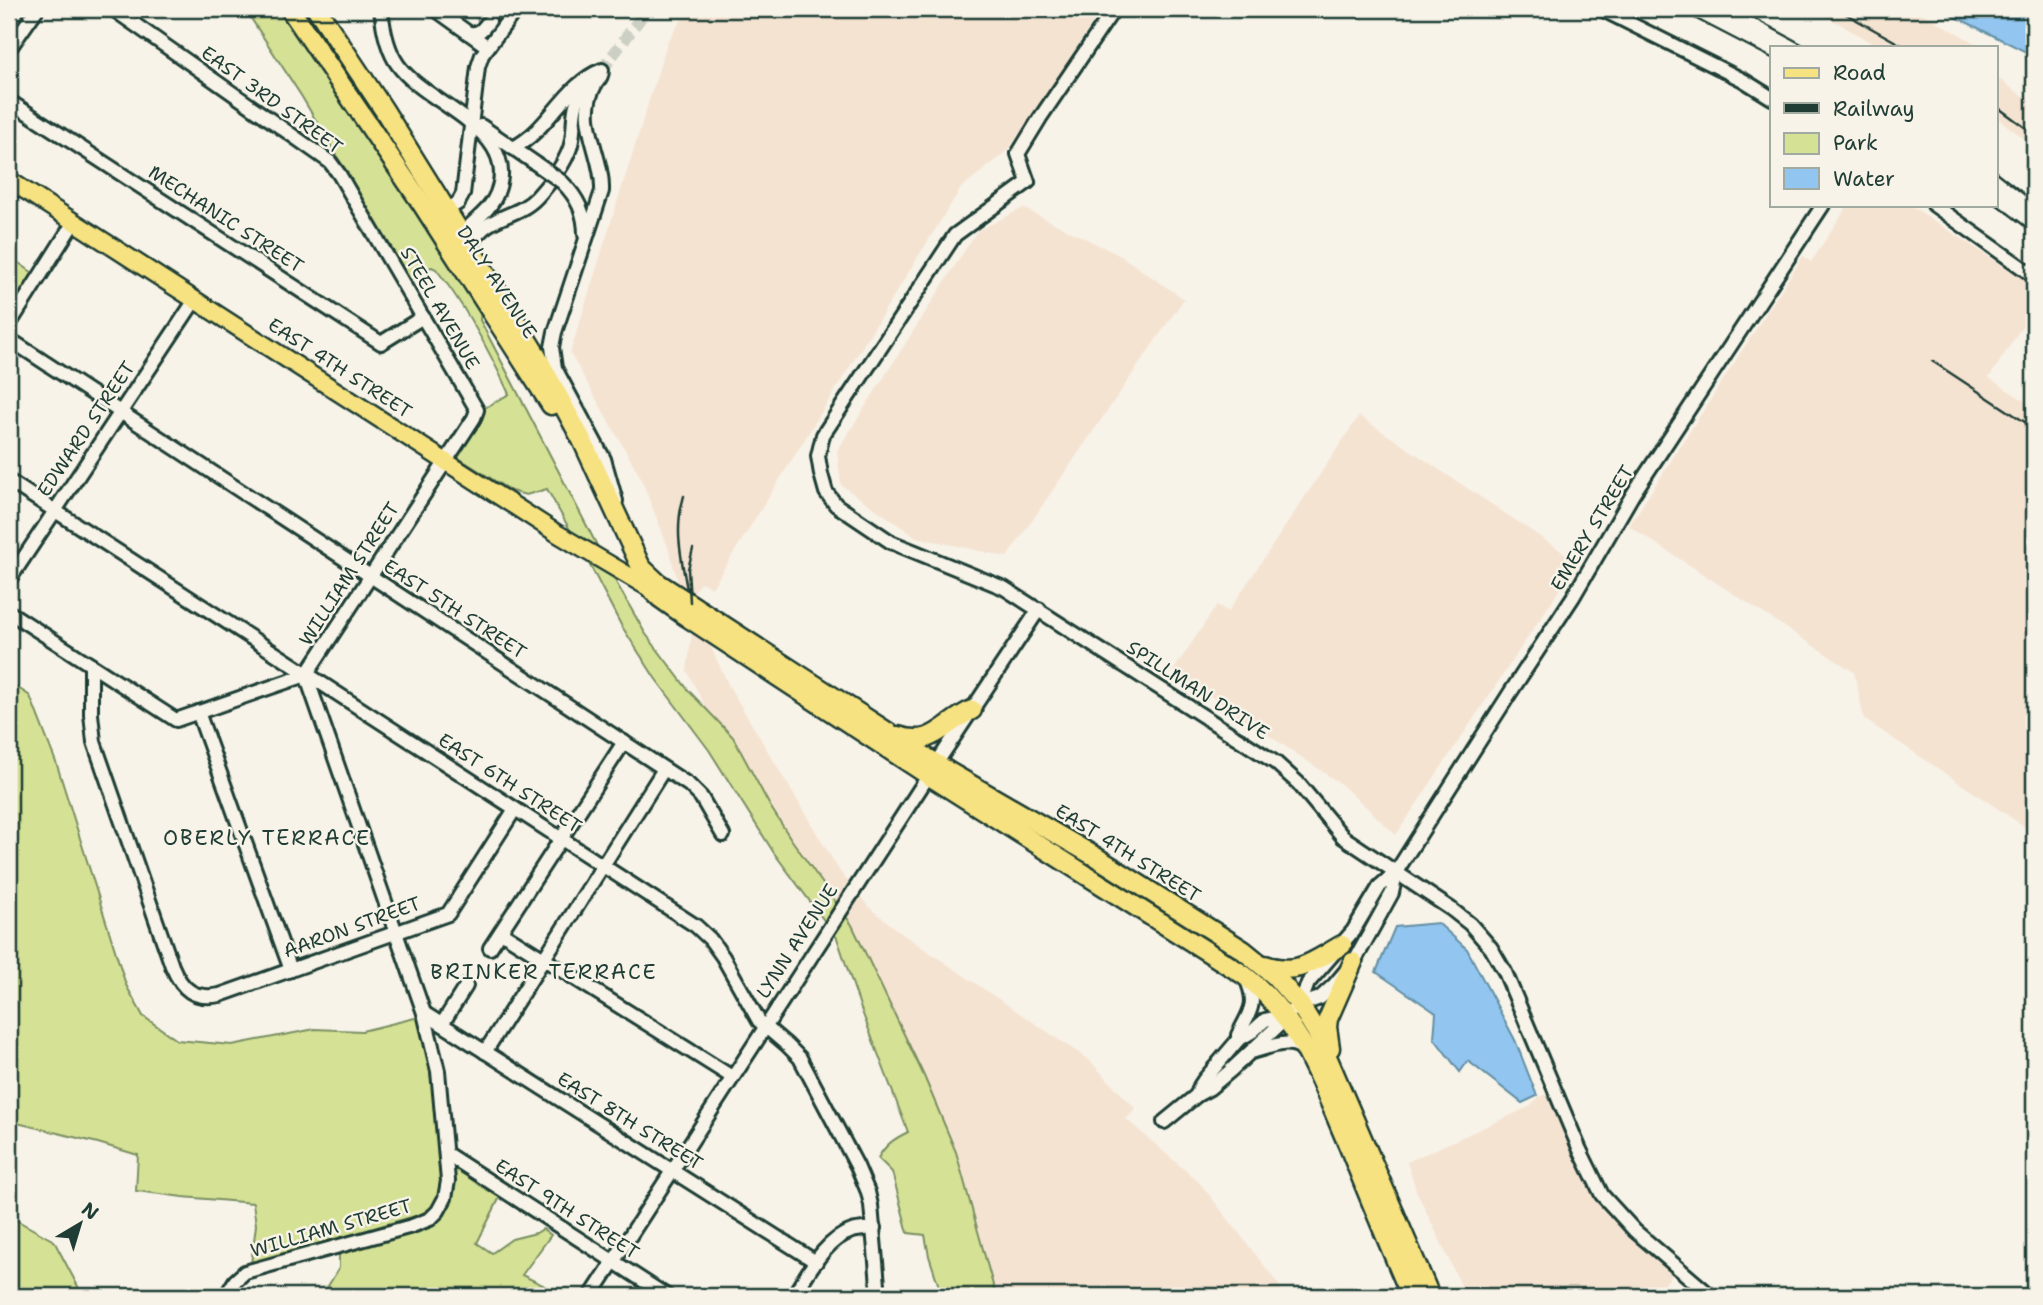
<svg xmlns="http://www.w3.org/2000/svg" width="2043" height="1305" font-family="'Shantell Sans',sans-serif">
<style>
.built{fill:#f5e3d2}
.green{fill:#d5e194;stroke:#7a8f64;stroke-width:2}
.water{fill:#92c5ef;stroke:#648fa4;stroke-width:2}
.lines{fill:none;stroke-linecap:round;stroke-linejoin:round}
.minor-tunnel{stroke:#cccfc4;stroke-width:12;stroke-dasharray:12 6;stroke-linecap:butt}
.minor-casing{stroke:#1f3d34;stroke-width:18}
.major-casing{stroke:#1f3d34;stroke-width:21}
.highway-casing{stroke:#1f3d34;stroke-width:23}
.minor{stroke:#f7f3e8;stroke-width:12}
.major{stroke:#f7e281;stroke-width:16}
.highway{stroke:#f7e281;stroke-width:18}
.rail{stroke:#1f3d34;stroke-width:2.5}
.minor-bridge-casing{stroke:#1f3d34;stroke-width:18;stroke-linecap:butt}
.minor-bridge{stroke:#f7f3e8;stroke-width:12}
.labels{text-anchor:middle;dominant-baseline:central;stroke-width:5;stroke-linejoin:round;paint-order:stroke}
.street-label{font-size:19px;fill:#1f3d34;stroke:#f7f3e8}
.neighbourhood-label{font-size:21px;letter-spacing:2px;fill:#1f3d34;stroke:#f7f3e8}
</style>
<rect width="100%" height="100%" fill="#f7f3e8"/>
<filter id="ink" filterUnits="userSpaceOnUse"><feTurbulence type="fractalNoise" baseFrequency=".0143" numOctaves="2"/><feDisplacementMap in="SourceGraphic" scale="14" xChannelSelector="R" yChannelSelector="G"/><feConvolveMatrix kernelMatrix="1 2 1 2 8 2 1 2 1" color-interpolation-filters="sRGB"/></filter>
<g filter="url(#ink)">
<g class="built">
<polygon points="689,9 1101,9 1063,71 1008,150 961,188 712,588 701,582 693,593 708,641 729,686 840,872 870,908 901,933 1089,1060 1136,1109 1126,1119 1200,1183 1277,1282 1284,1296 996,1296 978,1227 924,1076 852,925 791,839 770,806 733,737 707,710 687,671 692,631 668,547 640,476 570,353 668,40"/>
<polygon points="1808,9 1914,9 1982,47 1878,47 1840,24"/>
<polygon points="1996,77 2034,104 2034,146 1996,117"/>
<polygon points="1848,205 1910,205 2034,286 2034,308 1989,378 2034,407 2034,833 1864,719 1854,672 1629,526 1803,256 1811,262"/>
<polygon points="1023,208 1121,256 1184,299 1007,557 916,537 841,485 837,451 977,231"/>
<polygon points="1359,416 1578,562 1396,835 1341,784 1173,671 1217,605 1228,612"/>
<polygon points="1547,1094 1579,1169 1596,1199 1626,1235 1672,1275 1655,1296 1466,1296 1416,1190 1407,1162 1531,1106 1539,1097"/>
</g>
<g class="green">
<path d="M 245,9 L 285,9 L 433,233 L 481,311 L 480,320 L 617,584 L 645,633 L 689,691 L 733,737 L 770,806 L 791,839 L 852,925 L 924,1076 L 956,1152 L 996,1296 L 942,1296 L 929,1256 L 925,1235 L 908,1233 L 892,1172 L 878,1158 C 886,1144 894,1139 908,1132 L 861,1009 L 837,938 L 774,853 L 709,750 L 655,678 L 621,625 L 593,571 L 547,489 L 526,495 L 511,491 L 457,457 L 482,417 L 483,409 L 509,394 C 489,350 466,307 436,269 L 432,267 L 429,268 L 410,280 L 302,97 Z"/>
<polygon points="9,256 33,273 9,309"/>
<path d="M 9,682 L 30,696 L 57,765 L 126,985 L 143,1016 L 177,1040 L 232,1045 L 315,1029 L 362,1031 L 419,1017 C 426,1053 454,1176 435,1204 C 432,1207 425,1211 422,1214 L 251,1264 L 256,1225 L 253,1203 L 183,1197 L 136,1191 L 138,1155 L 98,1143 L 9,1121 Z"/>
<polygon points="452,1163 501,1195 477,1243 492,1253 512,1239 536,1233 543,1229 551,1235 522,1275 543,1285 559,1296 322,1296 339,1268 339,1251 385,1240 432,1225 445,1209 453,1194"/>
<polygon points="9,1216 54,1241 83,1296 9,1296"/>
</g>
<g class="water">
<polygon points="1940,9 2034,9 2034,56"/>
<polygon points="1438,923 1467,949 1515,1040 1537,1096 1522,1103 1468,1061 1460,1072 1434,1038 1436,1013 1376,972 1395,927"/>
</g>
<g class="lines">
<g class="minor-tunnel">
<polyline points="471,9 486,19"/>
<polyline points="602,70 647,9"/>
</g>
<g class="minor-casing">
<g id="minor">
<polyline points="113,9 330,162 339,174 477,410 474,418 306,675"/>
<path d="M 381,9 C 383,28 387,50 398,65 C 426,105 522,130 497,193 C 490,212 471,222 458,238"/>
<polyline points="435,9 488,47"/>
<polyline points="1114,9 1040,118 1018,154 1028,182 955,235 823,435 818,456 821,474 826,492 836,505 891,542 1004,588 1276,763 1298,783 1343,837 1451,909 1470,924 1491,948 1505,972 1580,1150 1602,1195 1635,1231 1711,1296"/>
<polyline points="1601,9 1743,80 1772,98"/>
<path d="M 468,33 C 479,35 483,29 489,21"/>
<polyline points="9,49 37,9"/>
<polyline points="9,101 381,343 423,317"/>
<polyline points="481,126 548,172"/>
<path d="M 513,148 C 549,130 565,84 602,70 C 602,77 599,79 595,85 C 590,94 587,107 588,118 C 590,142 603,166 602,191 L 555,332 L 552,347 L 555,368 L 604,459 L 616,501"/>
<path d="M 562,182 C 578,198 585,213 585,235"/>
<polyline points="1934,205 2034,276"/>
<polyline points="441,213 458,203 463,194 478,67 482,55 514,12"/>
<path d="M 469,253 C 478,214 515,221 537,197 C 549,184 564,165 570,148 C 575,134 572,119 576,105 C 578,98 582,92 585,86"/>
<polyline points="9,325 74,222"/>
<polyline points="9,339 689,785 701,797 723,835"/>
<polyline points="9,481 696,926 710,939 723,957 759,1021 787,1045 800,1058 857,1166 868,1192 871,1205 879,1296"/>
<polyline points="9,580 195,300"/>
<polyline points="9,612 176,720 306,675"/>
<path d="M 91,665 L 91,714 L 94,742 L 172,966 C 182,990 194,1000 220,995 L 448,914 L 515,809"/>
<polyline points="198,712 291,970"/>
<polyline points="501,932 732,1077"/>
<polyline points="490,948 624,742"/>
<polyline points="1300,1005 1308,983 1353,931 1380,886 1396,872 1510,693 1573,597 1633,494 1823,205"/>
<polyline points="424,1013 816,1262"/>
<polyline points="442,1024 466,986"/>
<path d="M 1238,1040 L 1238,1035 C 1250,1011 1258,1005 1246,978"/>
<polyline points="485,1052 664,769"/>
<path d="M 1251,1052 C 1269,1048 1287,1037 1303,1049"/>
<polyline points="1197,1095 1200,1086 1204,1080 1238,1040 1253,1031 1265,1020 1285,1016 1300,1005 1320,998 1334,985 1355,960 1392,893 1396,873"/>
<polyline points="1164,1122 1197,1095 1210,1088 1230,1071 1278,1026 1285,1016"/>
<polyline points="447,1154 667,1296"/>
<polyline points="226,1296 235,1281 245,1272 412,1226 430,1219 438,1211 445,1198 448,1181 438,1071 424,1013 306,675"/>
<polyline points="591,1296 936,764 1039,609"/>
<path d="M 793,1296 C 808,1274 824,1240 852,1231 C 859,1229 866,1229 874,1228"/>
</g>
</g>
<g class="major-casing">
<polyline id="major" points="9,180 558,534 651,589 663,588"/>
</g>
<g class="highway-casing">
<g id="highway">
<polyline points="290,9 422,204 551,405"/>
<polyline points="317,9 384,110 534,351 582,440 641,567 658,583 949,772 1096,857 1243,950 1275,976 1300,1005 1316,1031 1430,1296"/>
<path d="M 651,589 L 660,598 L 687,617 L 928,775 L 1244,975 C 1301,1019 1321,1083 1349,1147 C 1369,1197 1390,1247 1411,1296"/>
<path d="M 898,736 C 934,748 943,723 972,710"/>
<path d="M 1265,965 C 1299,976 1313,961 1342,945"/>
<polyline points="1330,1048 1327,1027 1328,1019 1353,962"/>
</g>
</g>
<use href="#minor" class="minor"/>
<use href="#major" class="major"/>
<use href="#highway" class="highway"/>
<g class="rail">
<polyline points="1677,9 1772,58"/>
<polyline points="1737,9 1807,47"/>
<polyline points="1837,9 1905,47"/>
<polyline points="1996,106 2034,134"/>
<polyline points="1996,172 2034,202"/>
<polyline points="1996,204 2034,233"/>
<polyline points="1932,361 2034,428"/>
<path d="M 684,496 C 674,528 681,557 687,589"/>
<polyline points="690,602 688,569 693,549"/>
</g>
<g class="minor-bridge-casing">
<polyline id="minor-bridge" points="548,172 562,182"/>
</g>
<use href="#minor-bridge" class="minor-bridge"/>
</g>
</g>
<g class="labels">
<g class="street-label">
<text transform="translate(272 100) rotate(36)">EAST 3RD STREET</text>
<text transform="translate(226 219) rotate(33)">MECHANIC STREET</text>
<text transform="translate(497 282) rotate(57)">DALY AVENUE</text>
<text transform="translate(440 308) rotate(60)">STEEL AVENUE</text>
<text transform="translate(340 368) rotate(33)">EAST 4TH STREET</text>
<text transform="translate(86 429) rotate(-56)">EDWARD STREET</text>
<text transform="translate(1592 528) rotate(-59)">EMERY STREET</text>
<text transform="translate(349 574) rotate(-57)">WILLIAM STREET</text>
<text transform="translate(455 609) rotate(33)">EAST 5TH STREET</text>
<text transform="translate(1198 690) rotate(33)">SPILLMAN DRIVE</text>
<text transform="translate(510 783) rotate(33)">EAST 6TH STREET</text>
<text transform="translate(1128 853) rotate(32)">EAST 4TH STREET</text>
<text transform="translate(352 927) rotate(-20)">AARON STREET</text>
<text transform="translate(797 941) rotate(-57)">LYNN AVENUE</text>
<text transform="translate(630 1121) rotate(32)">EAST 8TH STREET</text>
<text transform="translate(567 1209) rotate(33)">EAST 9TH STREET</text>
<text transform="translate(331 1228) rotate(-16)">WILLIAM STREET</text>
</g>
<g class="neighbourhood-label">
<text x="267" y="838">OBERLY TERRACE</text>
<text x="544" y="972">BRINKER TERRACE</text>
</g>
</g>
<rect width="2043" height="1305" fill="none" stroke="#f7f3e8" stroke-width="35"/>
<rect x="18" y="18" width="2008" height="1270" fill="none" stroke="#1f3d34" stroke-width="2.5" filter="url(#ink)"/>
<rect x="1770" y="46" width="228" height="161" fill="#f7f3e8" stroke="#a1aaa0" stroke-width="2"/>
<rect x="1784" y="68" width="35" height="10" fill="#f7e281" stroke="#a1aaa0" stroke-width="2"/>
<text x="1833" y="80" font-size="21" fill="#1f3d34">Road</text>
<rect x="1784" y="103" width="35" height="10" fill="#1f3d34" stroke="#a1aaa0" stroke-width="2"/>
<text x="1833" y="116" font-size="21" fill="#1f3d34">Railway</text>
<rect x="1784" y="133" width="35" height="21" fill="#d5e194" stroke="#a1aaa0" stroke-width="2"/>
<text x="1833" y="150" font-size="21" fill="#1f3d34">Park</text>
<rect x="1784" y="168" width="35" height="21" fill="#92c5ef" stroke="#a1aaa0" stroke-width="2"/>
<text x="1833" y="186" font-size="21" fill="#1f3d34">Water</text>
<g transform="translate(80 1224) rotate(38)" stroke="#f7f3e8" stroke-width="5" paint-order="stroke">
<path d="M0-5L12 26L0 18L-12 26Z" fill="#1f3d34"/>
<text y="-10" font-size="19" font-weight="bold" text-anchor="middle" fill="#1f3d34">N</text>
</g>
</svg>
